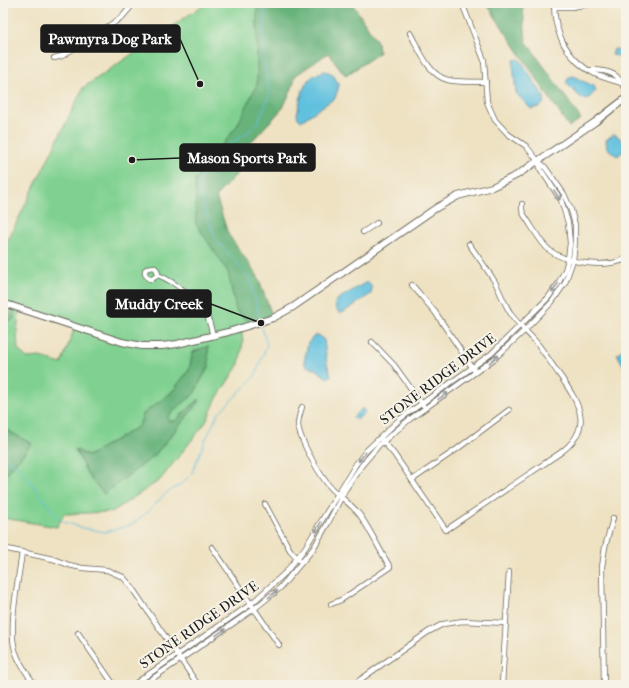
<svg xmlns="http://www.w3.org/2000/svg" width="629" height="688" font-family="'IM FELL French Canon',serif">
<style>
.green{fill:#80d191;stroke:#4e7656;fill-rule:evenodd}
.forest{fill:#68b37b;stroke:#42684c}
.water{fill:#61c1df;stroke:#3e6e7e}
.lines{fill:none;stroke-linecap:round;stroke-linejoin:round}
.stream{stroke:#61c1df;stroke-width:1}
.street-casing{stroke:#666156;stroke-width:6}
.secondary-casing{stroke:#666156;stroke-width:8}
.street{stroke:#fff;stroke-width:4.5}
.secondary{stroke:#fff;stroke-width:6}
.oneway{stroke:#999}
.labels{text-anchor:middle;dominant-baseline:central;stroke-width:4;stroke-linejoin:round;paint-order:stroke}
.street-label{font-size:14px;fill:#1c1c1c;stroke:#f7f3e8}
.leader{fill:none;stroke:#1c1c1c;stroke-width:1.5}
.callout-dot{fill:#1c1c1c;stroke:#f7f3e8;stroke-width:1.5}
.callout{fill:#1c1c1c;stroke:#1c1c1c;stroke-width:1.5}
.callout-label{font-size:15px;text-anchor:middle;font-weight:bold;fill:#fff}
</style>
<rect width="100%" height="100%" fill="#f7f3e8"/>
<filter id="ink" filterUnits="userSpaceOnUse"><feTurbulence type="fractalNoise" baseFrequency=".025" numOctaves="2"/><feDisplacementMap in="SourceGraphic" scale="8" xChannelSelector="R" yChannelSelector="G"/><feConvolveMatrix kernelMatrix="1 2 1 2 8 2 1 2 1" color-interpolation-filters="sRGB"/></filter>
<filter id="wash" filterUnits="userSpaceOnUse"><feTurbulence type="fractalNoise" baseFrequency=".012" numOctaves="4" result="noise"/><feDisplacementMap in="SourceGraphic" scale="16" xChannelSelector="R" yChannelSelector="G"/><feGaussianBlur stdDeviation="0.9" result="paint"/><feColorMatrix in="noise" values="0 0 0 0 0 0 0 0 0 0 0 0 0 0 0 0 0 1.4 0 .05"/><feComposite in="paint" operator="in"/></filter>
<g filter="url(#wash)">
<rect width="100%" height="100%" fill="#eee2c3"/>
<path class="green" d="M 206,3 L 347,3 L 380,52 L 347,75 L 331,50 L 270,93 L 201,177 L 261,323 L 241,329 L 243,342 L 239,364 L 217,398 L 206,422 L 160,480 L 112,512 L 64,514 L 57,527 L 3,518 L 3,477 L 32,444 L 3,428 L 3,325 L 5,322 L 3,303 L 3,250 L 83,88 ZM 20,309 L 75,327 L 61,364 L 40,357 L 27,358 L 18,350 L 17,331 ZM 193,352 L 209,367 L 202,378 L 194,394 L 169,415 L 168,421 L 175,421 L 199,399 L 199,402 L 154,456 L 89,477 L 75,449 L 88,456 L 139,426 L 143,414 L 172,392 L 189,370 Z"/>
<g class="forest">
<polygon points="257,3 352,3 378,43 379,53 345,75 328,53 295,76 293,86 283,108 249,144 246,164 216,196 228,234 257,275 273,318 253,325 236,311 228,272 196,224 195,180 237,126 257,84"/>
<polygon points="486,3 520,3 523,9 526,41 581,119 569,127"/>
<polygon points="3,303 15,307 14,319 5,322 3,325"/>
<polygon points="208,346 209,367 202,378 194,394 169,415 168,421 175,421 199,399 199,402 154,456 104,494 89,477 75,449 88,456 139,426 143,414 172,392 189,370 193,352"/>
<polygon points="3,428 32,444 3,477"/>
</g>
<g class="water">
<polygon points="614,49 625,51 624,57 612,55"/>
<polygon points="518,59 521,61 544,97 544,103 539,107 531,109 516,93 513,64 514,60"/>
<path d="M 326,71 L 333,74 L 339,86 L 335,98 L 301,121 L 298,118 L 297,114 C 302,94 302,76 326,71 Z"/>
<polygon points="574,76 582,81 594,86 596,91 588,99 581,98 567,84 567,80 569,77"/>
<polygon points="614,134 619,137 624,144 623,152 617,156 607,148 606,140"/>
<path d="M 365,283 L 369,283 L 372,288 L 371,294 L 344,312 L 340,313 C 336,310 335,308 335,303 L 338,299 Z"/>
<polygon points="319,335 324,340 327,363 331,376 327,378 317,370 306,366 304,362 308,343 314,336"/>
<polygon points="621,350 626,352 626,370 617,354"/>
<polygon points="362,408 365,412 357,420 353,417"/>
</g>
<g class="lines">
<g class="stream">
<polyline points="115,3 120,3"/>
<polyline points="260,319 250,279 216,239 204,207 199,188 201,177 230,144 247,133 258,122 270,93 267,82 264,56 265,3"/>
<polyline points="3,455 22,471 55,514 64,522 83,528 105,532 131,525 149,511 165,494 180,485 191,475 205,441 218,414 255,376 267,345 261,324"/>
</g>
</g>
</g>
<g filter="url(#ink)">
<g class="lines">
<g class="street-casing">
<g id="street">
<path d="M 554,3 C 554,33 567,60 595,74 C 603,78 613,80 621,83"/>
<polyline points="554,7 572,7 595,3"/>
<path d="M 410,33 C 419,49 429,76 448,80 C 460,83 474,81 486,82"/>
<polyline points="54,58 62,56 115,22 123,16 134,3"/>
<path d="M 590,70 C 598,70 612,71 618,78 C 621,81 622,85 626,88"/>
<path d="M 522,204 L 522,210 L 524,215 C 532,226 539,241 549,250 C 567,264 606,268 626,259"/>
<polyline points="363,232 377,223"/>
<path d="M 158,275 L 152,279 L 149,279 L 145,274 L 145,270 L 148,268 L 154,267 L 157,270 L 158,275 C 173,281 196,298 205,312 C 209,319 211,328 213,336"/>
<polyline points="412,285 435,312 474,370"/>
<polyline points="372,342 394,365 423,405"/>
<path d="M 302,407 C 300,413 298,419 298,425 C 300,441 321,478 332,489 C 341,498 351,504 359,514 C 370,529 380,551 390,567 L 341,600 L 331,604"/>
<path d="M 382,440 L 394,454 L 446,530 L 560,453 C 594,428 580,405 561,377 C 552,365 545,353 536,342 C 529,334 520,326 513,317 C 505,306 501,294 495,282 C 487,269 478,257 469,244"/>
<polyline points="412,480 457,449 509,410"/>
<polyline points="265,504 290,550 299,560"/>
<polyline points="212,547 279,645"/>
<polyline points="3,548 53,559 69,565 82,568 107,570 123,577 130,585 198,685"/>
<path d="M 22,552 C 19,578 7,630 16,653 C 20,665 28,675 35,685"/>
<polyline points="78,633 114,685"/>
<polyline points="133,685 251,604 285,573 305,548 356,464 367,450 400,419 491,354 548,298 558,284 565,270 568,259 570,243 568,223 561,200 541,170 538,161"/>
<polyline points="143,685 254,609 280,588 313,549 328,523 345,490 362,465 379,445 410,419 494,359 525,330 552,302 565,283 573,260 575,242 575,225 571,210 564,194 545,167 538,161 526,146 508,134 495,120 487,102 484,60 462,3"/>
<polyline points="356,685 357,682 428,632 443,624 463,621 506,623"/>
<polyline points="502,685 509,572"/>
<polyline points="604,685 602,567 605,547 613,518"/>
</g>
</g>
<g class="secondary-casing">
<polyline id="secondary" points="3,303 122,342 142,346 162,346 177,344 228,332 273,318 293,307 436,208 458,196 492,187 517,175 595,122 626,98"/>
</g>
<use href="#street" class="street"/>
<use href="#secondary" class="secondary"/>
</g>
<defs><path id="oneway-shaft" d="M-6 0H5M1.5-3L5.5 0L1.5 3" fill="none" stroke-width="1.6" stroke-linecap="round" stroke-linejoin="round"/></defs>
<g class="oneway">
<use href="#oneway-shaft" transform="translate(557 195) rotate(58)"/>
<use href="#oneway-shaft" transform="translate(555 288) rotate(124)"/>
<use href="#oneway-shaft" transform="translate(494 359) rotate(-41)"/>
<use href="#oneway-shaft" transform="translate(443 396) rotate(-35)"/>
<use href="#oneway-shaft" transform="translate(362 457) rotate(130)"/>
<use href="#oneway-shaft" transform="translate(318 527) rotate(122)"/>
<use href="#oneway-shaft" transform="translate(273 594) rotate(-41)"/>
<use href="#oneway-shaft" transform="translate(221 632) rotate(-34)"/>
</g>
</g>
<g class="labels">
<g class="street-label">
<text transform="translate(438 379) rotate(-37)">STONE RIDGE DRIVE</text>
<text transform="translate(199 625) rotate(-35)">STONE RIDGE DRIVE</text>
</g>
</g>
<path class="leader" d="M200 84L180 39M132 160L180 158M261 323L211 304"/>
<g class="callout-dot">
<circle cx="200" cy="84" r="4"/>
<circle cx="132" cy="160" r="4"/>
<circle cx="261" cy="323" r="4"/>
</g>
<g class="callout">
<rect x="41" y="25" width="139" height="27" rx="4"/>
<rect x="180" y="144" width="135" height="27" rx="4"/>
<rect x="107" y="290" width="104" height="27" rx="4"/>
</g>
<g class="callout-label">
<text x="110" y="44">Pawmyra Dog Park</text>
<text x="247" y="163">Mason Sports Park</text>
<text x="159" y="309">Muddy Creek</text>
</g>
<rect width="629" height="688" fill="none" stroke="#f7f3e8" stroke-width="16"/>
</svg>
